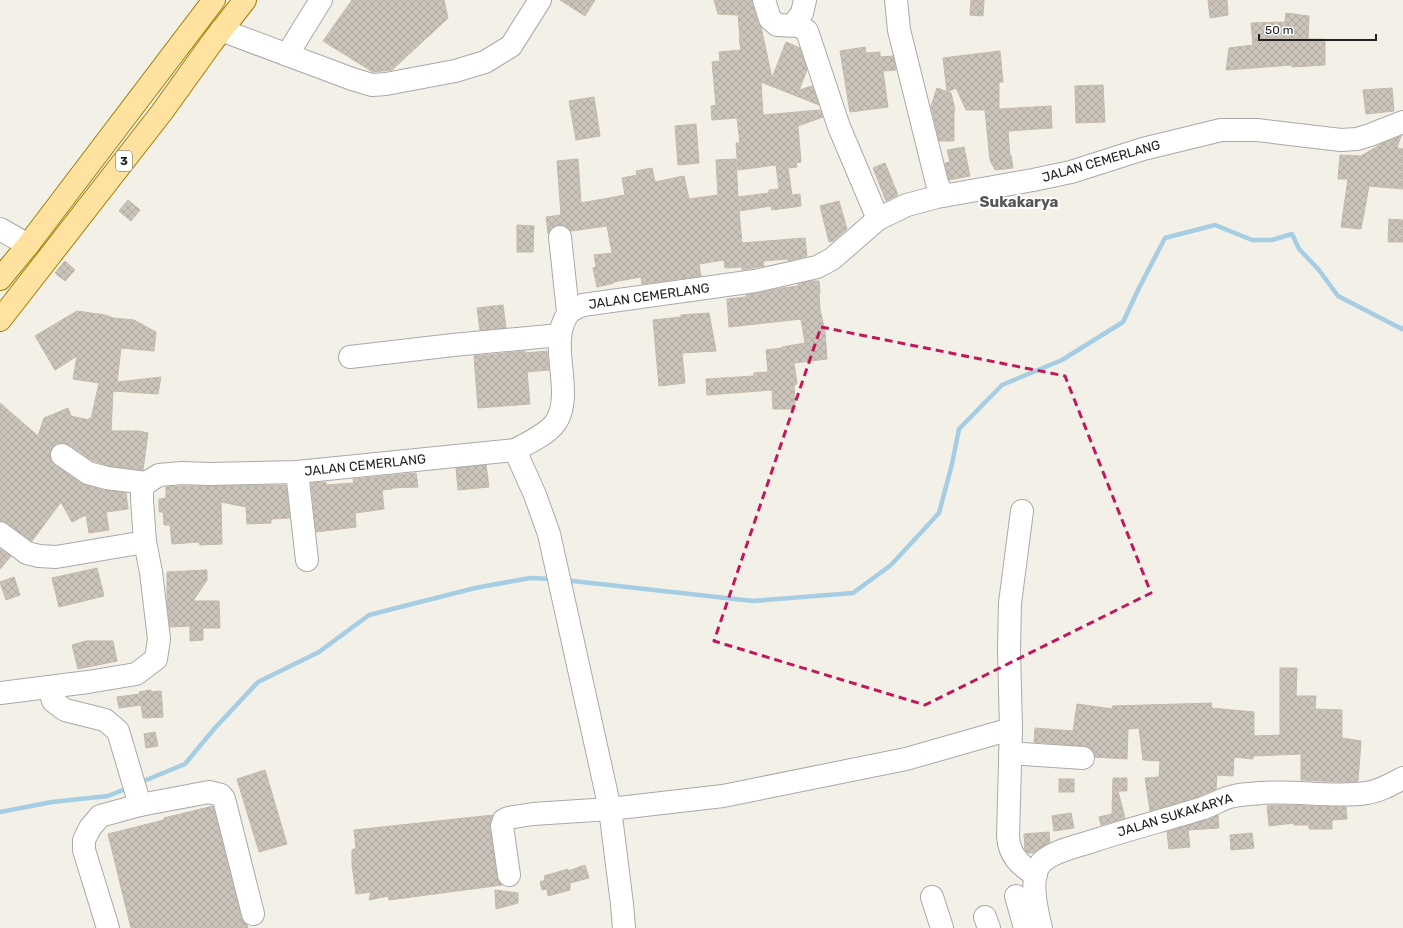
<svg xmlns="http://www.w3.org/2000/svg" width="1403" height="928" font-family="Rubik,sans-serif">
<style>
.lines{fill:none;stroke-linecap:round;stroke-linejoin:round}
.stream{stroke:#a5cde3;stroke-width:4.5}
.building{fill:url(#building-cross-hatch);stroke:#c6b9a9}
.minor-casing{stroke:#a9a9a9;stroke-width:24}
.major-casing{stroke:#9f7f00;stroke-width:24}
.minor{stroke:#fff;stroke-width:22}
.major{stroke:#ffe2a0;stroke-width:22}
.marked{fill:none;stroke:#c2185b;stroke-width:3;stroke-dasharray:8 5;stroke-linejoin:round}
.labels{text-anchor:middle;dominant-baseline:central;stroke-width:4;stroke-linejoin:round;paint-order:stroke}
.shield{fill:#fff;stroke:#646464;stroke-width:1}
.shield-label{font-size:12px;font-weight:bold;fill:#222}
.street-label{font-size:13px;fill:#222;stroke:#fff}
.quarter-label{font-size:15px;font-weight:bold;fill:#555;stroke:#fff}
</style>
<defs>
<pattern id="building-cross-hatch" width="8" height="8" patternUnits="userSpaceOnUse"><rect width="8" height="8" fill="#cbc4ba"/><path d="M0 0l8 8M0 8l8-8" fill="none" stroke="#aea8a0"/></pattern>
</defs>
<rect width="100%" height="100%" fill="#f3f0e8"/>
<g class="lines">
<g class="stream">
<polyline points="564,580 753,601 853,593 891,565 939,513 952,464 959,429 1002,385 1062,360 1123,322 1139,288 1165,238 1215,225 1252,240 1272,240 1292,234 1299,249 1319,270 1338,296 1402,329 1403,328"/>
<polyline points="139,783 185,764 214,729 258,682 319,652 369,615 475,588 530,578 553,579"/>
<polyline points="0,812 52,802 108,796 128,788"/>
</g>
</g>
<g class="building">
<polygon points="352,0 444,0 448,18 392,70 373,72 323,41"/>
<polygon points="560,0 595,0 585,16"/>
<polygon points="714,0 752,0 758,23 761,27 772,78 786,42 800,48 807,70 799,90 812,86 819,105 761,82 763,115 820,110 823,117 798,126 801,162 796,163 797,167 788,168 792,195 800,194 801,206 772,210 771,206 739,211 742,243 805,238 807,256 788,261 788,259 763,261 764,266 742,270 742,267 725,268 724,260 699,264 701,276 642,284 641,277 613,282 614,283 597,287 593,268 596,267 594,255 612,253 607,226 571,231 565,226 558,225 552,227 548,234 546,217 561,215 557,161 578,159 581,203 625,195 622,178 637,175 636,171 652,168 655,182 684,176 689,199 718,195 716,160 736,159 738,197 769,193 769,190 779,189 776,165 738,170 736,143 740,143 737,118 712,120 711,106 716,105 712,62 720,61 719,52 741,50 739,38 740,37 738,15 718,14"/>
<polygon points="971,0 984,0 983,16 970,15"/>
<polygon points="1208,0 1227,0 1228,15 1210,18"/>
<polygon points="1286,13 1309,16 1308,39 1325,39 1325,65 1292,67 1292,65 1226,70 1229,48 1253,45 1251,23 1285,22"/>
<polygon points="865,47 866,53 880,52 880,57 893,56 896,70 883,71 888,107 850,112 840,51"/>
<polygon points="1000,51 1003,82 999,82 999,109 1051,106 1052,128 1008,131 1010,156 1011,155 1013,168 995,170 990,160 985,110 966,110 956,88 947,92 943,58"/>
<polygon points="1103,85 1105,122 1076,123 1075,86"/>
<polygon points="937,88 951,93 955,110 954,110 954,141 939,141 931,106"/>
<polygon points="1392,88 1394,111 1366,114 1363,90"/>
<polygon points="594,97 600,136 576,140 569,101"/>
<polygon points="696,124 699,163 678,165 675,126"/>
<polygon points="1401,136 1397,148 1403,149 1403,189 1369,186 1361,229 1341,227 1348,179 1338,179 1340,155 1361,156 1383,143"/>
<polygon points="964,147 970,176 949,180 945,163 950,162 947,150"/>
<polygon points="885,163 898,195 886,201 873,168"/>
<polygon points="128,200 140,210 131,221 119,211"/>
<polygon points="839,201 847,229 833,241 829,242 820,206"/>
<polygon points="1389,219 1403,220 1403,242 1388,242"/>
<polygon points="517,225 534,226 533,252 517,252"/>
<polygon points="65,261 75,270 65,281 55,273"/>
<polygon points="810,281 819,281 820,293 819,293 820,309 825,332 827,359 794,363 797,384 794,385 795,409 773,409 772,390 707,395 706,379 754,376 754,373 768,372 766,350 782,348 782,347 805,343 801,319 729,327 727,299 746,297 746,295 782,288 798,286 798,284"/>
<polygon points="503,305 506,328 480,330 477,308"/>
<polygon points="77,311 105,315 113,318 134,320 156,332 154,351 121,348 117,382 161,377 158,394 113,391 111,431 139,431 148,433 143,470 109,466 93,461 69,445 63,443 56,444 52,448 50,454 51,460 55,465 81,483 104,490 126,493 128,509 106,512 109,530 89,533 86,515 72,522 61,502 32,541 7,523 0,521 0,403 38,436 44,418 68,408 71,416 89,420 89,418 91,419 99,383 73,379 77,356 55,370 35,336"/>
<polygon points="709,313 716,351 682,353 685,383 659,386 653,320 681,317 681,315"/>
<polygon points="525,351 526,353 547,351 549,370 527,372 530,404 478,408 474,356"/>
<polygon points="486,465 489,487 458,490 456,468"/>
<polygon points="416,473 418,487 392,488 392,489 382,490 384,509 355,513 356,527 316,532 311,483 326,482 326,485 354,483 353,479"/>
<polygon points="286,485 290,518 271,519 271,523 247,524 246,507 221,502 222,544 200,545 199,542 172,544 170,525 164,525 163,512 159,512 159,499 166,498 166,487 182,486 209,486"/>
<polygon points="0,549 11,556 0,569"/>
<polygon points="97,568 104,596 59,607 52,578"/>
<polygon points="207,570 207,580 193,601 219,601 220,628 203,628 203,640 190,641 190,626 170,627 167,602 167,572"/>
<polygon points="14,577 20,595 6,600 0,582"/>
<polygon points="86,641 113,641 117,661 78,669 72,645"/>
<polygon points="1280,668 1297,668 1296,696 1316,696 1315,709 1342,710 1342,738 1361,741 1358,781 1341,782 1301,780 1301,754 1253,756 1253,759 1234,757 1233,776 1217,775 1216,789 1200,796 1150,811 1145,778 1159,777 1160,761 1143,760 1139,728 1128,729 1127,759 1095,757 1094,752 1090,748 1084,746 1034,742 1035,728 1073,731 1077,704 1113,709 1112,706 1212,703 1211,708 1254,712 1254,736 1280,735"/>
<polygon points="151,690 151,692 161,691 162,703 157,703 162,703 163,717 143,718 141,705 119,708 117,697 140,694 139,692"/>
<polygon points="155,732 158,746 146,748 144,734"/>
<polygon points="265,770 287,844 259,852 237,779"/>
<polygon points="1113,778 1127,778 1127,791 1118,791 1125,818 1101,825 1099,817 1112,814"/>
<rect x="1059" y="779" width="15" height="13"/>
<polygon points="1279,805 1346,807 1347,819 1332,820 1332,829 1309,829 1309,825 1294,825 1294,823 1269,826 1267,806"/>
<polygon points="213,806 241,917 244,922 247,924 248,928 131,928 108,834 164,820 164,818"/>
<polygon points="1071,813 1074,828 1054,831 1052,816"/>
<polygon points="493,815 490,828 497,877 499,882 502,885 389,900 388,896 369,900 371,892 356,894 352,865 352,850 356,848 354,830"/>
<polygon points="1218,815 1219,828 1188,830 1190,847 1169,849 1167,832"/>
<polygon points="1049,832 1050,842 1034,853 1028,853 1025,850 1024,834"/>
<polygon points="1252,833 1254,848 1231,850 1230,835"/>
<polygon points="585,865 589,878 570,883 570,890 548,896 547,889 542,890 540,882 545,880 544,876 568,869 568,871"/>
<polygon points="495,890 518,893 518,903 496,909"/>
</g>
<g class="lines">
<g class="minor-casing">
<g id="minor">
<polyline points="764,0 770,19 777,25 799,26 807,31 839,127 878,219"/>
<polyline points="896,0 899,30 937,183 943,196"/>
<polyline points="793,25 802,13 805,0"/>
<polyline points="221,30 352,79 372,85 386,84 455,71 485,62 511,46 540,0"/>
<polyline points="287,55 321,0"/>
<polyline points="0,229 28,245"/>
<polyline points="560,237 568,312"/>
<polyline points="350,357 453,345 560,335"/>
<polyline points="515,450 535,495 549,534 610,809 622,904 624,928"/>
<polyline points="62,455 88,473 107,478 146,483"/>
<polyline points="297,472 307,560"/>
<path d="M 1022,511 L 1010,603 L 1009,649 L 1011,729 L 1008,836 C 1009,855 1020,866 1036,875"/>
<polyline points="0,533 27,553 39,556 56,557 145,542"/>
<polyline points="49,687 53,701 65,710 105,720 118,731 140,805 209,792 221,795 224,799 253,914"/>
<path d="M 0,693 L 88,682 L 136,674 L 156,659 L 159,639 L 151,572 L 145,542 L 142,499 L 142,490 L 146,483 L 159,475 L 182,473 L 209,474 L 297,472 L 515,450 C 528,443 548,434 556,422 C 575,392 547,343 568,314 C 570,310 579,307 583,305 L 755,281 L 817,267 L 832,259 L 878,219 L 907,205 L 937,197 L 1033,180 L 1071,172 L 1143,149 L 1221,130 L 1257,130 L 1341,140 L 1357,139 L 1370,135 L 1403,122"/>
<polyline points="1010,753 1083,758"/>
<polyline points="509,875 502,826 504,820 508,818 533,814 610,809 723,796 906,759 1011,729"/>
<polyline points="1016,896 1025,928"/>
<polyline points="932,897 942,928"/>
<polyline points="985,917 989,928"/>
<polyline points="108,928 84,850 84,840 90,828 100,816 140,805"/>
<path d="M 1041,928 C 1037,912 1028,878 1041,863 C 1052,851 1078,846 1093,841 C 1129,829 1165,820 1200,809 C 1212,806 1222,798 1234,796 C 1243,794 1252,794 1261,793 C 1296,790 1332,798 1367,793 C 1380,791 1392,784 1403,778"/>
</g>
</g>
<g class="major-casing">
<g id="major">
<polyline points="0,279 28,245 214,0"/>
<polyline points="0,320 162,112 213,41 245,0"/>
</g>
</g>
<use href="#minor" class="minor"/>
<use href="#major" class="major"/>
</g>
<path class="marked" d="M 821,327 L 1065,376 L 1151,593 L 925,705 L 714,641 Z"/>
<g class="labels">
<rect class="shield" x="116" y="151" width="16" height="20" rx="3"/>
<g class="shield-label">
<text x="124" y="161">3</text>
</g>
<g class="street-label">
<text transform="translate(1101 161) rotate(-16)">JALAN CEMERLANG</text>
<text transform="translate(649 296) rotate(-8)">JALAN CEMERLANG</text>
<text transform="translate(365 465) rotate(-6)">JALAN CEMERLANG</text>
<text transform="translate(1175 815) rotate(-17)">JALAN SUKAKARYA</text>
</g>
<g class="quarter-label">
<text x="1019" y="202">Sukakarya</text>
</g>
</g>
<path d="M1259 34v6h117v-6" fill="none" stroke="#222222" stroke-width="2"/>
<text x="1265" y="34" font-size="12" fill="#222222" stroke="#ffffff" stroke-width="3" paint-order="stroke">50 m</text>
</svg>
